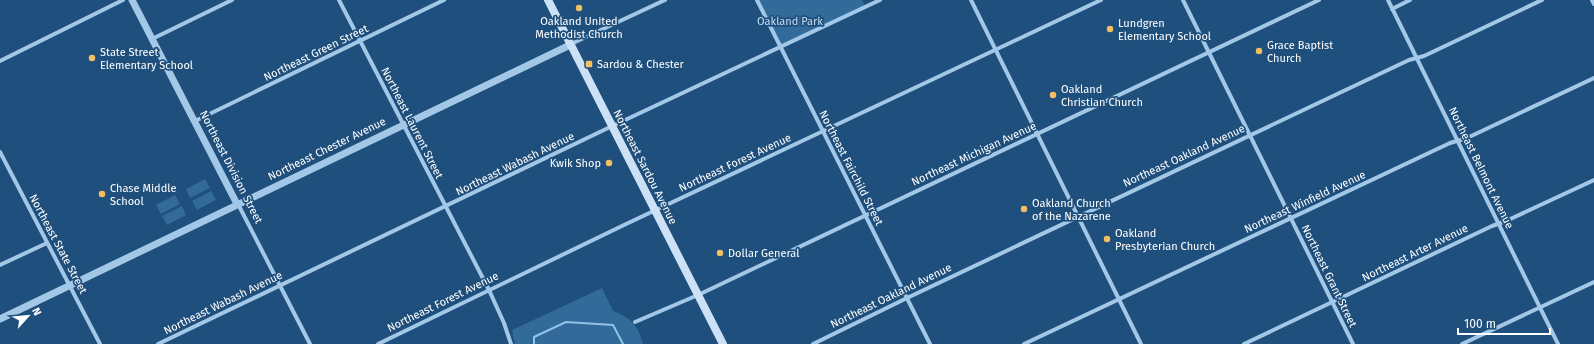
<svg xmlns="http://www.w3.org/2000/svg" width="1594" height="344" font-family="'Fira Sans',sans-serif">
<style>
.green{fill:#326a9a}
.lines{fill:none;stroke-linecap:round;stroke-linejoin:round}
.stream{stroke:#95c3e8;stroke-width:2}
.minor{stroke:#a2c7e7;stroke-width:4}
.tertiary{stroke:#a2c7e7;stroke-width:7}
.secondary{stroke:#cce1f5;stroke-width:8}
.poi-dot{fill:#f4be62;stroke:#1f4f7c;stroke-width:1.5}
.labels{text-anchor:middle;dominant-baseline:central;stroke-width:3.5;stroke-linejoin:round;paint-order:stroke}
.poi-label{font-size:11px;fill:#fff;stroke:#1f4f7c;text-anchor:start}
.park-label{font-size:11px;fill:#c5dff5;stroke:#1f4f7c}
.street-label{font-size:11px;fill:#fff;stroke:#1f4f7c}
</style>
<rect width="100%" height="100%" fill="#1f4f7c"/>
<g class="green">
<polygon points="757,0 862,0 865,7 780,47"/>
<polygon points="205,179 210,188 190,198 186,189"/>
<polygon points="211,191 216,200 197,210 192,201"/>
<polygon points="175,195 180,204 161,214 156,205"/>
<polygon points="182,206 186,215 167,225 162,216"/>
<path d="M 602,288 L 613,311 C 631,318 638,325 643,344 L 515,344 L 512,330 Z"/>
</g>
<g class="lines">
<polyline class="stream" points="534,344 534,337 566,322 613,325 623,344"/>
<g class="minor">
<polyline points="339,0 489,290 504,323 511,344"/>
<polyline points="757,0 930,344"/>
<polyline points="971,0 1141,344"/>
<polyline points="1183,0 1353,344"/>
<polyline points="1388,0 1558,344"/>
<polyline points="1592,0 1594,4"/>
<polyline points="1392,9 1410,0"/>
<polyline points="152,39 232,0"/>
<polyline points="571,44 665,0"/>
<polyline points="0,61 123,0"/>
<polyline points="195,121 444,0"/>
<polyline points="0,152 100,344"/>
<polyline points="238,204 310,344"/>
<polyline points="0,265 47,243"/>
<polyline points="635,322 698,295 1319,0"/>
<polyline points="158,344 606,129 880,0"/>
<polyline points="378,344 624,225 1101,0"/>
<polyline points="813,344 907,298 1409,60 1424,56 1542,0"/>
<polyline points="1024,344 1450,143 1467,138 1594,78"/>
<polyline points="1244,344 1492,226 1506,221 1594,180"/>
<polyline points="1462,344 1594,282"/>
</g>
<g class="tertiary">
<polyline points="132,0 237,204"/>
<polyline points="0,319 570,45"/>
</g>
<polyline class="secondary" points="548,0 723,344"/>
</g>
<g class="poi-dot">
<circle cx="579" cy="8" r="4"/>
<circle cx="1110" cy="29" r="4"/>
<circle cx="1259" cy="51" r="4"/>
<circle cx="92" cy="58" r="4"/>
<rect x="585" y="60" width="8" height="8" rx="2"/>
<circle cx="1053" cy="95" r="4"/>
<circle cx="609" cy="163" r="4"/>
<circle cx="102" cy="194" r="4"/>
<circle cx="1024" cy="209" r="4"/>
<circle cx="1107" cy="239" r="4"/>
<circle cx="720" cy="253" r="4"/>
</g>
<g class="labels">
<g class="poi-label">
<text x="579" y="21" text-anchor="middle">Oakland United<tspan x="579" dy="13">Methodist Church</tspan></text>
<text x="1118" y="23">Lundgren<tspan x="1118" dy="13">Elementary School</tspan></text>
<text x="1267" y="45">Grace Baptist<tspan x="1267" dy="13">Church</tspan></text>
<text x="100" y="52">State Street<tspan x="100" dy="13">Elementary School</tspan></text>
<text x="597" y="64">Sardou &amp; Chester</text>
<text x="1061" y="89">Oakland<tspan x="1061" dy="13">Christian Church</tspan></text>
<text x="601" y="163" text-anchor="end">Kwik Shop</text>
<text x="110" y="188">Chase Middle<tspan x="110" dy="13">School</tspan></text>
<text x="1032" y="203">Oakland Church<tspan x="1032" dy="13">of the Nazarene</tspan></text>
<text x="1115" y="233">Oakland<tspan x="1115" dy="13">Presbyterian Church</tspan></text>
<text x="728" y="253">Dollar General</text>
</g>
<g class="park-label">
<text x="790" y="21">Oakland Park</text>
</g>
<g class="street-label">
<text transform="translate(316 53) rotate(-26)">Northeast Green Street</text>
<text transform="translate(412 123) rotate(63)">Northeast Laurent Street</text>
<text transform="translate(327 149) rotate(-26)">Northeast Chester Avenue</text>
<text transform="translate(974 154) rotate(-25)">Northeast Michigan Avenue</text>
<text transform="translate(1184 156) rotate(-25)">Northeast Oakland Avenue</text>
<text transform="translate(735 163) rotate(-25)">Northeast Forest Avenue</text>
<text transform="translate(515 164) rotate(-26)">Northeast Wabash Avenue</text>
<text transform="translate(231 167) rotate(63)">Northeast Division Street</text>
<text transform="translate(645 167) rotate(63)">Northeast Sardou Avenue</text>
<text transform="translate(851 168) rotate(63)">Northeast Fairchild Street</text>
<text transform="translate(1481 168) rotate(64)">Northeast Belmont Avenue</text>
<text transform="translate(1305 202) rotate(-25)">Northeast Winfield Avenue</text>
<text transform="translate(58 244) rotate(62)">Northeast State Street</text>
<text transform="translate(1415 253) rotate(-26)">Northeast Arter Avenue</text>
<text transform="translate(1329 276) rotate(64)">Northeast Grant Street</text>
<text transform="translate(891 296) rotate(-26)">Northeast Oakland Avenue</text>
<text transform="translate(443 302) rotate(-26)">Northeast Forest Avenue</text>
<text transform="translate(223 303) rotate(-26)">Northeast Wabash Avenue</text>
</g>
</g>
<g transform="translate(28 316) rotate(63)" stroke="#1f4f7c" stroke-width="3" paint-order="stroke">
<path d="M0-3L7 15L0 10L-7 15Z" fill="#ffffff"/>
<text y="-6" font-size="11" font-weight="bold" text-anchor="middle" fill="#ffffff">N</text>
</g>
<path d="M1458 328v6h92v-6" fill="none" stroke="#ffffff" stroke-width="2"/>
<text x="1464" y="328" font-size="12" fill="#ffffff" stroke="#1f4f7c" stroke-width="3" paint-order="stroke">100 m</text>
</svg>
